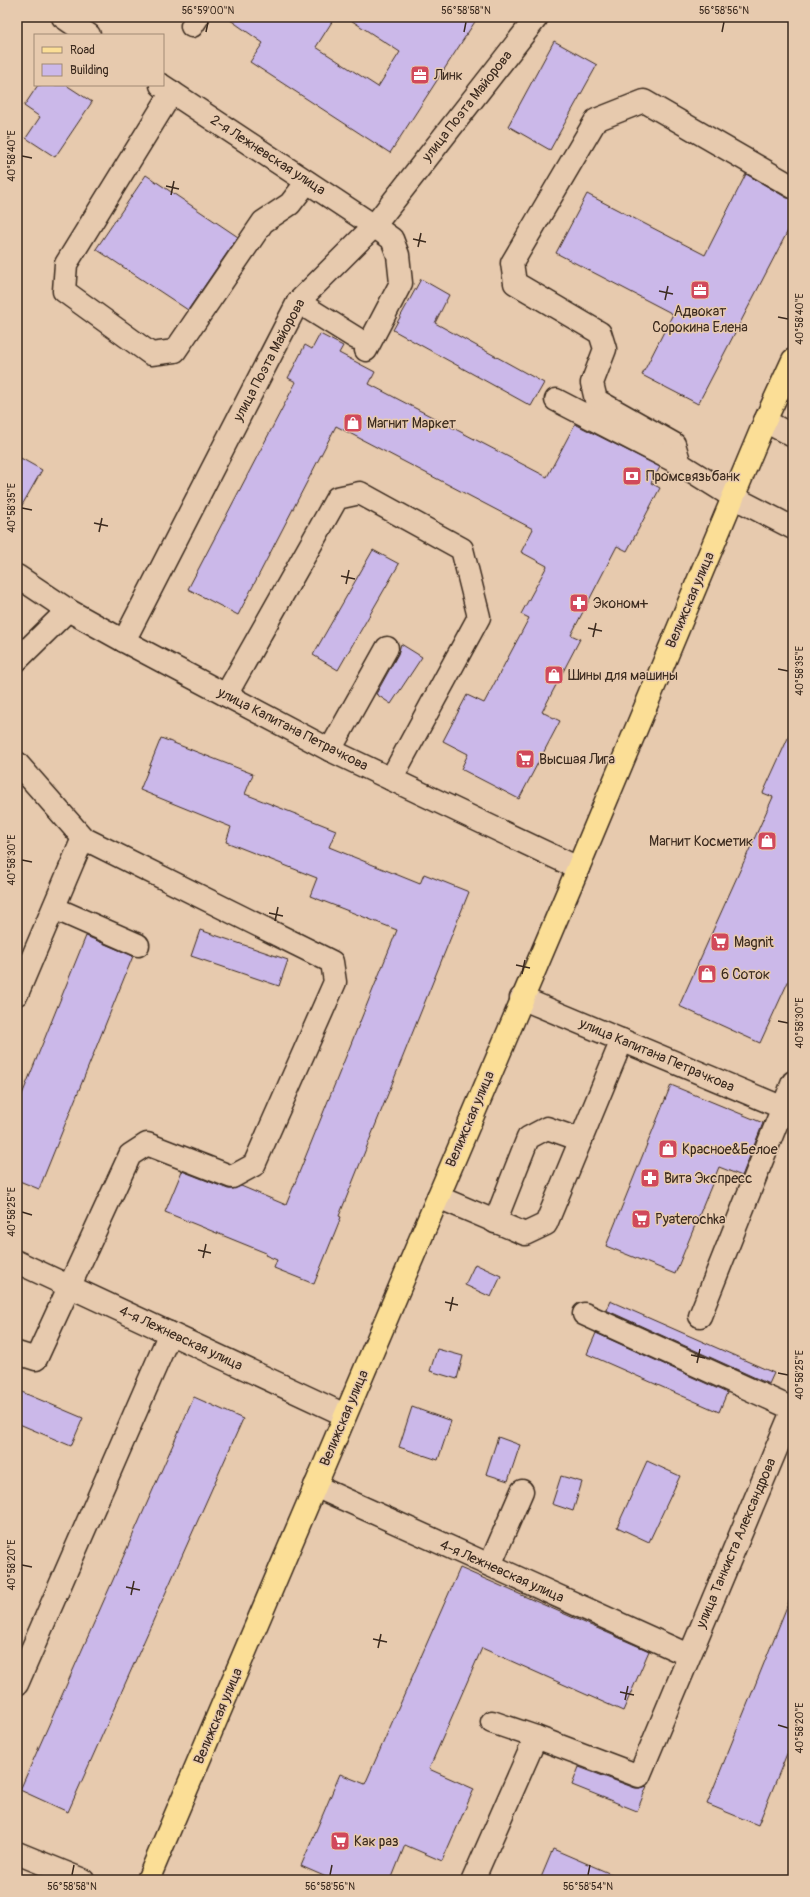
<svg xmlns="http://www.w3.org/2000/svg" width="810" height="1897" font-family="Pangolin,sans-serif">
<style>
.building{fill:#cbb8e9;stroke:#3b2a1e}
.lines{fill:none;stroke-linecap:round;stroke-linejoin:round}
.minor-casing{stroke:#3b2a1e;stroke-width:25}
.major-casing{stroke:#3b2a1e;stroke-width:25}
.minor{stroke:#e7caae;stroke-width:22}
.major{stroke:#fbde96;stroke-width:22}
.ticks{fill:none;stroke:#3b2a1e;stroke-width:1.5}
.labels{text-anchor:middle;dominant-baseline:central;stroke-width:3;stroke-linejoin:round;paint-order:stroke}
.poi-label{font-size:14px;fill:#3b2a1e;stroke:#e7caae;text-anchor:start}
.street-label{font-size:14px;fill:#3b2a1e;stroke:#e7caae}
.neatline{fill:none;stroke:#3b2a1e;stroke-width:1.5}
.ticks-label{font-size:10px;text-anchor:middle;fill:#3b2a1e}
</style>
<rect width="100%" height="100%" fill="#e7caae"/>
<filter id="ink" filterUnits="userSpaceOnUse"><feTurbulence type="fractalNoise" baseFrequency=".025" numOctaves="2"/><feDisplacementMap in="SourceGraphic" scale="8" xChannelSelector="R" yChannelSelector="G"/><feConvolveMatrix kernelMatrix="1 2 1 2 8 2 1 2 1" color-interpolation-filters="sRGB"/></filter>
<g filter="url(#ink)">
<g class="building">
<polygon points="226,17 335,17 316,47 378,87 400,52 346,17 478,17 390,153 250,62 263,43"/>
<polygon points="554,41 597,65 550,150 508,126"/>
<polygon points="38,85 66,85 92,102 55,157 26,138 40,117 24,106"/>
<polygon points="746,174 787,198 793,199 793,221 698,404 642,375 673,314 556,253 587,194 705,255"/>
<polygon points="146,175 238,237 188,310 96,249"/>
<polygon points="421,279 449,295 435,323 544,383 531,406 393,330"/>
<polygon points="320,334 343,346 339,353 375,372 369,384 547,477 575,424 660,467 651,483 660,488 627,551 617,546 571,635 580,639 542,712 560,721 519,799 461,769 468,754 443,741 467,695 484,703 529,618 521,614 547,566 521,552 533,529 336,426 238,615 188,589 296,382 288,378 305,345 312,349"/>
<polygon points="17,456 42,470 17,514"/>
<polygon points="373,550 399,564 338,670 313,655"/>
<polygon points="401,644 422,657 391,704 376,694 398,654"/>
<polygon points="793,727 793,971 760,1043 679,1006 773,797 763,793"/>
<polygon points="161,738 253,774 245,794 336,830 329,847 420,884 424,874 469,892 339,1216 341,1217 314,1284 274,1268 277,1260 265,1255 266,1253 165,1212 182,1171 228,1189 233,1189 241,1186 286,1205 397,930 310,896 317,878 226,842 231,827 140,790"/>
<polygon points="200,930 288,960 279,986 191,956"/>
<polygon points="86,936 133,956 39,1189 17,1180 17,1107"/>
<polygon points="671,1085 763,1123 742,1176 719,1167 675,1274 606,1246"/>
<polygon points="475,1264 501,1276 491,1297 465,1285"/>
<polygon points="610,1301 774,1373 769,1384 606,1310"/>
<polygon points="596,1333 727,1393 719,1412 587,1354"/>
<polygon points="437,1349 463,1356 457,1379 430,1371"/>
<polygon points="17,1390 83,1418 71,1446 17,1423"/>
<polygon points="194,1397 243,1419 68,1812 20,1790"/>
<polygon points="412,1407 451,1421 438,1460 399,1447"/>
<polygon points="498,1437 520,1445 508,1481 486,1474"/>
<polygon points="647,1461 680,1476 649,1542 617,1527"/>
<polygon points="561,1476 582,1482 573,1511 552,1504"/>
<polygon points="460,1568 649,1651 623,1711 482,1648 429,1769 474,1789 442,1861 405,1845 391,1880 333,1880 301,1866 340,1774 365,1784"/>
<polygon points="792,1594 793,1739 758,1825 707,1804"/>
<polygon points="579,1767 635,1788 640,1788 647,1786 637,1811 572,1785"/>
<polygon points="553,1849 625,1880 540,1880"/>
</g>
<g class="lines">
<g class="minor-casing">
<g id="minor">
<polyline points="63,17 89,35"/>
<polyline points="192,26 198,17"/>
<polyline points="161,85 374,226 392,239 398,255 401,283 366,350"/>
<polyline points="172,92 66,264 64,291 151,354 175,351 263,222 290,204 307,182"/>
<polyline points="793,187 644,101 596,120 512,263 515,283 600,333 605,349 592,383 596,400 674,444 680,464 733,497 793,528"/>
<polyline points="298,302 356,338"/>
<polyline points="556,400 680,464"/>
<polyline points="765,421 793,436"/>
<polyline points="17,576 68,610 124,641 330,750 578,868"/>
<polyline points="124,641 298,302 374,226 537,17"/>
<polyline points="17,660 68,610"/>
<polyline points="226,695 337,498 360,493 462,549 479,617 391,779"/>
<polyline points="330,750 387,648"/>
<polyline points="17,763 83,838 332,962 335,982 254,1165 232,1177 147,1144 130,1155 36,1359 17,1353"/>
<polyline points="54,908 138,945"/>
<polyline points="17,994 83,838"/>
<polyline points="521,998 793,1112"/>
<polyline points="438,1197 525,1234 546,1224 622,1040"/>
<polyline points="495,1222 528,1138 547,1128 581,1140"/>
<polyline points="17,1262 345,1415"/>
<polyline points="584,1314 793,1409"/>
<polyline points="700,1316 793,1082"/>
<polyline points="315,1486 688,1655"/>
<polyline points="490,1565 522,1491"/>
<polyline points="17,1684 170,1333"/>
<polyline points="492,1722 536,1737"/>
<polyline points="17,1853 83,1880"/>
<polyline points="473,1880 536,1737 639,1776 793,1409"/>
</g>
</g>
<g class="major-casing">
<polyline id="major" points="148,1880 578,868 765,421 793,360"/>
</g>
<use href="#minor" class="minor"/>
<use href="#major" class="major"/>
</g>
</g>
<path class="ticks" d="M 206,32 L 208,22M 464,32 L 466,22M 722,32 L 724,22M 22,156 L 32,158M 166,186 L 179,189M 171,195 L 174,181M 413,239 L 426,242M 418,247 L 421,233M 659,291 L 673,294M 665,300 L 668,286M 778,317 L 788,319M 22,508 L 32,510M 94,523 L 108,526M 99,532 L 102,518M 341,576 L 355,579M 346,584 L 349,570M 588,628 L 602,631M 593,637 L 596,623M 778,669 L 788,671M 22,860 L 32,862M 269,913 L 283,916M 275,921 L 278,907M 516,965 L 530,968M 522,974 L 525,960M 778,1021 L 788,1023M 22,1212 L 32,1215M 198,1250 L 211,1253M 203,1258 L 206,1244M 445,1302 L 458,1305M 450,1311 L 453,1297M 691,1355 L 705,1358M 697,1363 L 700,1349M 778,1373 L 788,1375M 22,1565 L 32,1567M 126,1587 L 140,1590M 131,1595 L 134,1581M 373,1639 L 387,1642M 378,1648 L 381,1634M 620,1692 L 634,1695M 625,1700 L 628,1686M 778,1725 L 788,1728M 72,1875 L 74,1865M 330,1875 L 332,1865M 588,1875 L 590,1865"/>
<defs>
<g id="office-square" transform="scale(1)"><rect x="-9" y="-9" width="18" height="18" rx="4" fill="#d1495b" stroke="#e7caae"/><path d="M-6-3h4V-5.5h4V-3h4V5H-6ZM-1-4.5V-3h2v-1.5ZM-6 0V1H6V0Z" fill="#fff"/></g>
<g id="shop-square" transform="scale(1)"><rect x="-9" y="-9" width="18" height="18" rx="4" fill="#d1495b" stroke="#e7caae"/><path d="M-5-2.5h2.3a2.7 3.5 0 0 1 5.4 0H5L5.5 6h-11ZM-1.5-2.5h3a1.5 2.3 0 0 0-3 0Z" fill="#fff"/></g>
<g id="bank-square" transform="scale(1)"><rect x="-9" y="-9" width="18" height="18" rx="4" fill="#d1495b" stroke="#e7caae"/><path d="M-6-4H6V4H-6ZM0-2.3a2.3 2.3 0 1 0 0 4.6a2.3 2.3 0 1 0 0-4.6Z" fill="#fff"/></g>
<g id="pharmacy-square" transform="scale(1)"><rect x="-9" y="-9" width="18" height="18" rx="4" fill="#d1495b" stroke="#e7caae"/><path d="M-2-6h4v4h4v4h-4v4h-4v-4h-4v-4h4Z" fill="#fff"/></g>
<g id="supermarket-square" transform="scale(1)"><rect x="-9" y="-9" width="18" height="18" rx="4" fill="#d1495b" stroke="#e7caae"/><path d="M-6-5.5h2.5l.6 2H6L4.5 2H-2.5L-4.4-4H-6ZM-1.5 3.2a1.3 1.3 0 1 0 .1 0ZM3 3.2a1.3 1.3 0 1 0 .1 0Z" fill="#fff"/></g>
</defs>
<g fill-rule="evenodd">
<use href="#office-square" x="420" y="75"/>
<use href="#office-square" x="700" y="290"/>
<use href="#shop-square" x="353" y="423"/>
<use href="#bank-square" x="632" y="476"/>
<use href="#pharmacy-square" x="579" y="603"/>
<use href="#shop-square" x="554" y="675"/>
<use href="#supermarket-square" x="525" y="759"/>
<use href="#shop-square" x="767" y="841"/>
<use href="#supermarket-square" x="720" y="942"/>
<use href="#shop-square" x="707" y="974"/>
<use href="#shop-square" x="668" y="1149"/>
<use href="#pharmacy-square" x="650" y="1178"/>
<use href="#supermarket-square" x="641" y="1219"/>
<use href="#supermarket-square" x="340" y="1841"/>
</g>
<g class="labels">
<g class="poi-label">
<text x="434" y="75">Линк</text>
<text x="700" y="311" text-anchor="middle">Адвокат<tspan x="700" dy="16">Сорокина Елена</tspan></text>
<text x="367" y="423">Магнит Маркет</text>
<text x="646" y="476">Промсвязьбанк</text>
<text x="593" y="603">Эконом+</text>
<text x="568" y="675">Шины для машины</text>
<text x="539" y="759">Высшая Лига</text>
<text x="753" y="841" text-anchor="end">Магнит Косметик</text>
<text x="734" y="942">Magnit</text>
<text x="721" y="974">6 Соток</text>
<text x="682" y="1149">Красное&amp;Белое</text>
<text x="664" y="1178">Вита Экспресс</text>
<text x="655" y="1219">Pyaterochka</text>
<text x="354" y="1841">Как раз</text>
</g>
<g class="street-label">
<text transform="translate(467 106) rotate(-52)">улица Поэта Майорова</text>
<text transform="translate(268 155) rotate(33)">2-я Лежневская улица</text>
<text transform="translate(269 360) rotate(-62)">улица Поэта Майорова</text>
<text transform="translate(690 600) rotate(-67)">Велижская улица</text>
<text transform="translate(293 729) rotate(27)">улица Капитана Петрачкова</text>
<text transform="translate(657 1055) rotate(23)">улица Капитана Петрачкова</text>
<text transform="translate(470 1119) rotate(-67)">Велижская улица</text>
<text transform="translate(181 1338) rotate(25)">4-я Лежневская улица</text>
<text transform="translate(344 1418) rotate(-67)">Велижская улица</text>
<text transform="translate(736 1543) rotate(-67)">улица Танкиста Александрова</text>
<text transform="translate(502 1571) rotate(24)">4-я Лежневская улица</text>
<text transform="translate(218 1716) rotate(-67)">Велижская улица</text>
</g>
</g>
<rect width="810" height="1897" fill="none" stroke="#e7caae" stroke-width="44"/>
<rect x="34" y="34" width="130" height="52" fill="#e7caae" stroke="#a28a74"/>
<rect x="42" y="47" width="20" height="6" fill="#fbde96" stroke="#a28a74"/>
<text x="70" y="54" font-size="12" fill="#3b2a1e">Road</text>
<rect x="42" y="64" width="20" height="12" fill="#cbb8e9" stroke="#a28a74"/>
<text x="70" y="74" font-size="12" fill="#3b2a1e">Building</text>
<rect x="22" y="22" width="766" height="1853" class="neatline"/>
<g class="ticks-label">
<text x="208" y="14">56°59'00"N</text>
<text x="466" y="14">56°58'58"N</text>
<text x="724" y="14">56°58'56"N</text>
<text transform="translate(11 156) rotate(-90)" y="4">40°58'40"E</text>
<text transform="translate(799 319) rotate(-90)" y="4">40°58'40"E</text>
<text transform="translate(11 508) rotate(-90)" y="4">40°58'35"E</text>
<text transform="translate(799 671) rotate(-90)" y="4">40°58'35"E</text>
<text transform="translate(11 860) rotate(-90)" y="4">40°58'30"E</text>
<text transform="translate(799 1023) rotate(-90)" y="4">40°58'30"E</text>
<text transform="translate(11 1212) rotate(-90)" y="4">40°58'25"E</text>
<text transform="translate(799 1375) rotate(-90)" y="4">40°58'25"E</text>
<text transform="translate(11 1565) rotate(-90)" y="4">40°58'20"E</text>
<text transform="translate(799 1728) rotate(-90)" y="4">40°58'20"E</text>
<text x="72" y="1890">56°58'58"N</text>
<text x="330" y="1890">56°58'56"N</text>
<text x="588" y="1890">56°58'54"N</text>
</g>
</svg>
